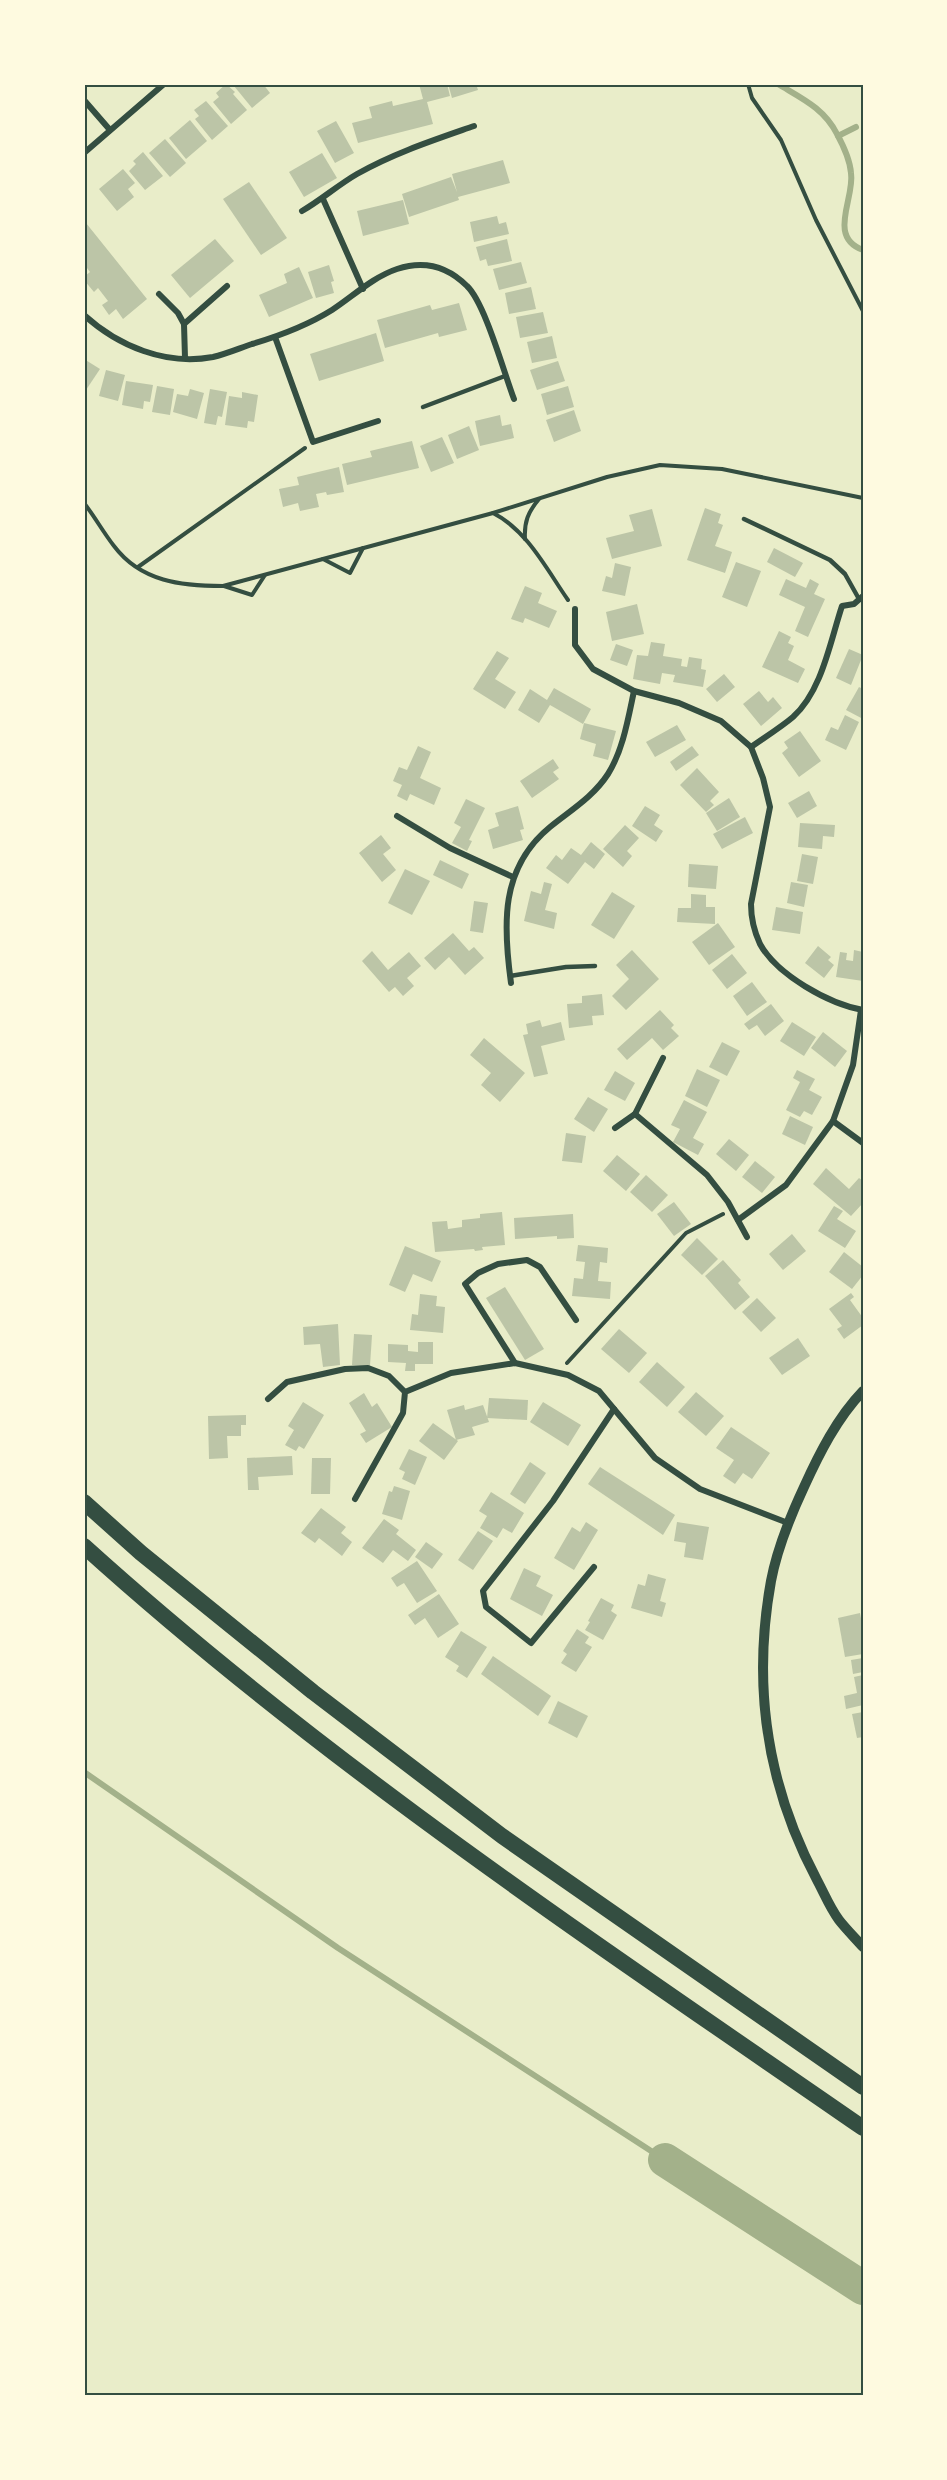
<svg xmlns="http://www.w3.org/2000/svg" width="947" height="2480" font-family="'PT Sans',sans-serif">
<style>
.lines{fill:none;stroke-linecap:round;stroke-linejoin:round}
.stream{stroke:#a3b18a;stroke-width:6}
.river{stroke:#a3b18a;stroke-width:34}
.building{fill:#bcc5a7}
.path{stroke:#344e41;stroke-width:4}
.service{stroke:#344e41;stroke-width:4.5}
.minor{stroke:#344e41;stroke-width:6}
.tertiary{stroke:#344e41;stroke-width:10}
.trunk{stroke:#344e41;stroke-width:16}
.neatline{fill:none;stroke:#344e41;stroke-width:2}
</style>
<rect width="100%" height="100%" fill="#e9edc9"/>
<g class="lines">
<g class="stream">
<path d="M 778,84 C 801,98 824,108 837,134 C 843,145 850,160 851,173 C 855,198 827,237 863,250"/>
<polyline points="838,136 856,127"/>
<polyline points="84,1772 338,1948 665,2160"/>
</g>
<polyline class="river" points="665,2160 863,2288"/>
</g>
<g class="building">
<polygon points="226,84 235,92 233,94 247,110 231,124 213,102 219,97 216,93"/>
<polygon points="236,84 263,84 270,93 252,108 234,86"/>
<polygon points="419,84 447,84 450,96 427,102 433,124 358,143 352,123 372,118 369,107 392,101 393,106 423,99"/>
<polygon points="448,84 476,84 478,90 452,98"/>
<polygon points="206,101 228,126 212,140 195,119 199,116 194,110"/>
<polygon points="190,120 207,141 186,159 169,138"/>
<polygon points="336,121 354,153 335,163 317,131"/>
<polygon points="165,139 186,163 170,177 149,153"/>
<polygon points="143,152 163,176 145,190 129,171 136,164 133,161"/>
<polygon points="322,153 337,178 304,197 289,172"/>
<polygon points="503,160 510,183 458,197 459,200 409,217 402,194 451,177 457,192 452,174"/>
<polygon points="123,169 135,183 128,189 134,197 117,211 99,189"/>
<polygon points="249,182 287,238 261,255 223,199"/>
<polygon points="403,200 409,224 363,236 357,211"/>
<polygon points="497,216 499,224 506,222 509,234 474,242 470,222"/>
<polygon points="86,223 147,299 123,319 116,309 109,315 102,305 108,301 98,288 94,292 84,280 84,277 90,272 84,264"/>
<polygon points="215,239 234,261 190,298 171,275"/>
<polygon points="507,239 512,261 488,266 486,259 480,261 476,247"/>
<polygon points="521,262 527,283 499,290 493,269"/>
<polygon points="329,265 334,281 331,282 334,293 316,298 308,272"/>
<polygon points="299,267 313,298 269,317 259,295 287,283 284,274"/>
<polygon points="531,287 536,309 509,314 505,293"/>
<polygon points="459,303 467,330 439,337 438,333 385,348 377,320 430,305 432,310"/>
<polygon points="543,312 548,333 520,338 516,317"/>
<polygon points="376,333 384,361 319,381 310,354"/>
<polygon points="552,336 557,358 532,363 527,342"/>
<polygon points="84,359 100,369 84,393"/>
<polygon points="558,361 565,381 537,390 530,370"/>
<polygon points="106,370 125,375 118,401 99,396"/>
<polygon points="126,381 153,385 150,402 144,401 143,409 122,405"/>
<polygon points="157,386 174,389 170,415 152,412"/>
<polygon points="568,386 574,407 547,415 541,394"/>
<polygon points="190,389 204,393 197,419 173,412 177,394 188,396"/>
<polygon points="210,389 227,392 222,417 218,416 216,425 204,423"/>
<polygon points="242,392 258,395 254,422 248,421 247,428 225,425 229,396 242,398"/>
<polygon points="574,410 581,431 554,442 546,420"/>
<polygon points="500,415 502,426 511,424 514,438 480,446 475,421"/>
<polygon points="469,426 479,450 457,459 448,435"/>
<polygon points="442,437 454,463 431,472 420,446"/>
<polygon points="412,441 419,468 347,485 342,464 372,457 370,451"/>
<polygon points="339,467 344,492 327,495 326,492 316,494 319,507 300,511 298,503 283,507 279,489 299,485 297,477"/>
<polygon points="705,508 721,514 718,523 723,525 715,546 732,552 725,573 687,560"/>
<polygon points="652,509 662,546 612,559 606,538 634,531 629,515"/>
<polygon points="774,548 803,563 795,577 767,562"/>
<polygon points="736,562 761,571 747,607 722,597"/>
<polygon points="615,563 631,567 625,596 602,591 606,576 612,578"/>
<polygon points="786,579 806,588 810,579 819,584 814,594 825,599 808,637 795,631 805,607 779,595"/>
<polygon points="525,586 542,593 538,603 557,611 549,628 525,618 523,623 511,619"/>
<polygon points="637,604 644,634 612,641 606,612"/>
<polygon points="779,631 791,637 788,643 794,646 788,660 805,669 798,683 762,667"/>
<polygon points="651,642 665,644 663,656 682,659 681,666 687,667 689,657 702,659 701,669 706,670 703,687 673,682 675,675 662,673 660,684 633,679 637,655 648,656"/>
<polygon points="616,644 633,650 627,666 610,660"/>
<polygon points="849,649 863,655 851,685 836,678"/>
<polygon points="497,651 509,658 495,679 516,692 505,709 473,689"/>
<polygon points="724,674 735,687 717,702 706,689"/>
<polygon points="859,687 863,689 863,719 846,710"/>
<polygon points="554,688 591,709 583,724 550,705 539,723 518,710 530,689 547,700"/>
<polygon points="759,691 768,702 773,697 782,708 761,726 743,704"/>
<polygon points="845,715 859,722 846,750 825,740 831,727 838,730"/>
<polygon points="584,723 616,731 608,760 593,756 596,744 580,739"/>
<polygon points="677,725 686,740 655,757 646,742"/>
<polygon points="800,731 821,761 799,777 782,753 788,748 784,742"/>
<polygon points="418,746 431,752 420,778 441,788 434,805 410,794 407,801 397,796 402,785 393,781 399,767 407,770"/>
<polygon points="692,746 699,755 676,771 670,762"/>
<polygon points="553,759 559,768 553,772 559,779 532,798 520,781"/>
<polygon points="697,768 719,792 710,801 714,805 706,812 680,785"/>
<polygon points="809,791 817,806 797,818 788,803"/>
<polygon points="729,798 740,817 717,831 706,813"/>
<polygon points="466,799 485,808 469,840 472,841 467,851 452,843 461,827 454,823"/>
<polygon points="518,806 524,829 520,830 523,840 493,849 488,830 499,826 495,813"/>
<polygon points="645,806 660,815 654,825 663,831 656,842 632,826"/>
<polygon points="745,817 753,833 722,849 713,834"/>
<polygon points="800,823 835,825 834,837 823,836 822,849 798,847"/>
<polygon points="625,825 639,838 627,851 632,856 623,867 603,849"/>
<polygon points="381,835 391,848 383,854 396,870 382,882 359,853"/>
<polygon points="591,842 605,854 594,869 585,862 568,884 546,868 556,855 562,860 571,848 581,855"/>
<polygon points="802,854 818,857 813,884 797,881"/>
<polygon points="440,860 469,874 462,889 433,875"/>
<polygon points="689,864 718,866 716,889 688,887"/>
<polygon points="405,869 430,881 412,915 388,903"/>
<polygon points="544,882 552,884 545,910 557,913 554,929 524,921 531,891 541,894"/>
<polygon points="791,882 808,885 804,907 787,903"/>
<polygon points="612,892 635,906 614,939 591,925"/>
<polygon points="691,894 706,895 706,907 715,907 715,924 677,922 678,908 691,908"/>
<polygon points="474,901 488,903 483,933 470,931"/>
<polygon points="776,907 803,912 800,934 772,930"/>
<polygon points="718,923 735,947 709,965 692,942"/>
<polygon points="453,933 469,951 474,947 484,958 465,975 449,957 435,970 424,958"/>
<polygon points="818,946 831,957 828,960 834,965 824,978 805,963"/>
<polygon points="632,950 659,979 626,1010 612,996 629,979 616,965"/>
<polygon points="854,950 863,952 863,981 836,977 840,952 847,953 846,960 853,961"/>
<polygon points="372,951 388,970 409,952 421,966 407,978 414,986 403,996 395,987 389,992 362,961"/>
<polygon points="732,954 747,973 727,989 712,970"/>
<polygon points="752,982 767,1002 747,1016 733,996"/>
<polygon points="602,994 604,1015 592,1016 593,1025 569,1028 567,1004 582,1003 582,996"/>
<polygon points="771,1004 784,1021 765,1036 757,1025 749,1030 744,1024"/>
<polygon points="660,1010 674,1025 671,1028 679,1036 663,1050 652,1038 627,1060 617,1049"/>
<polygon points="540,1020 542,1027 561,1022 565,1040 541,1046 548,1074 534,1077 523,1035 528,1034 526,1024"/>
<polygon points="792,1022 816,1037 804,1056 780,1041"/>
<polygon points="823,1032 847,1051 835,1067 811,1048"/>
<polygon points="484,1038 525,1073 500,1102 481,1085 491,1073 470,1055"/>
<polygon points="722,1042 740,1051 727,1076 709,1067"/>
<polygon points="697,1069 720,1080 707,1107 685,1096"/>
<polygon points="797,1070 815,1079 809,1090 822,1097 812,1115 804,1111 800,1117 786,1110 800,1082 793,1078"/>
<polygon points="615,1071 635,1083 625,1101 604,1090"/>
<polygon points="588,1097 608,1109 594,1132 574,1119"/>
<polygon points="684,1100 707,1112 693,1138 704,1144 698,1155 673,1142 680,1129 671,1125"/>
<polygon points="790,1116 813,1127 805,1145 782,1134"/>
<polygon points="566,1133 586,1136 582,1163 562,1161"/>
<polygon points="729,1139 749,1155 736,1171 716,1154"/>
<polygon points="617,1155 640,1174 626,1191 603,1171"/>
<polygon points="755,1161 775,1177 762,1193 742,1177"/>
<polygon points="826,1168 849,1189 859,1178 863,1181 863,1203 851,1216 813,1184"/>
<polygon points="646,1175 668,1195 652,1212 630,1192"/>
<polygon points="674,1202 691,1224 674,1236 657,1214"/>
<polygon points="834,1206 843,1211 837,1219 856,1231 845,1248 818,1231"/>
<polygon points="502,1212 505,1245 482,1247 483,1250 475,1251 474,1249 435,1252 432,1222 447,1221 448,1229 462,1227 462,1220 480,1218 480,1214"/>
<polygon points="573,1214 574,1238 557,1239 557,1236 515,1239 514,1218"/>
<polygon points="792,1234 806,1251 783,1270 769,1254"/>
<polygon points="697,1238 718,1259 702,1275 681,1255"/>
<polygon points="578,1245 608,1248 607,1263 600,1262 598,1281 611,1282 610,1299 572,1296 574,1278 583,1279 585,1262 576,1261"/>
<polygon points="405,1246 441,1261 432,1282 413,1274 405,1292 389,1285"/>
<polygon points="844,1252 863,1267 863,1275 852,1289 829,1272"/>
<polygon points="723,1260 741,1280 738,1283 750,1297 735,1310 705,1276"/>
<polygon points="505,1287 544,1349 525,1360 486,1298"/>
<polygon points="851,1293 854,1297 850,1300 863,1318 863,1325 844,1339 837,1329 842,1326 829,1309"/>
<polygon points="420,1294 437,1296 436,1306 445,1307 443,1333 410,1330 412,1314 418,1315"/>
<polygon points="757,1298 776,1318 761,1332 742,1312"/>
<polygon points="338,1324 340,1365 323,1367 320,1344 304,1345 303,1327"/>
<polygon points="619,1329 647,1353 629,1373 601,1349"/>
<polygon points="354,1334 372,1335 370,1366 352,1365"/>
<polygon points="798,1338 810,1356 782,1375 769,1358"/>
<polygon points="418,1342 433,1342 433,1364 415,1364 415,1371 405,1371 406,1363 388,1362 388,1344 408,1345 408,1351 418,1352"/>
<polygon points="657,1362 685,1387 667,1407 639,1382"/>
<polygon points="696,1392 724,1416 706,1436 678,1412"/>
<polygon points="364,1393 372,1407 377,1403 392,1427 366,1443 360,1434 366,1431 349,1403"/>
<polygon points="489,1398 528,1400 527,1420 487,1418"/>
<polygon points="303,1402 324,1415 304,1449 299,1446 296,1451 285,1445 294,1430 288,1426"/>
<polygon points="543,1402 581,1425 568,1446 530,1422"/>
<polygon points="464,1405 465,1410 483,1405 489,1422 472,1427 475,1435 456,1440 447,1410"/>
<polygon points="246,1415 246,1425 241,1425 241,1436 227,1436 228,1458 209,1459 208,1416"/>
<polygon points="433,1423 458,1441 444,1460 419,1441"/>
<polygon points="731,1427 770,1453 752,1479 743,1473 735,1484 723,1476 734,1460 716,1448"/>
<polygon points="409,1449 427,1457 415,1485 402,1479 405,1472 399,1469"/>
<polygon points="292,1456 293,1475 258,1477 259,1490 248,1490 247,1458"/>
<polygon points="312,1458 331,1458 330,1494 311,1494"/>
<polygon points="530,1462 546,1473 525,1504 510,1494"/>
<polygon points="600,1467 675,1515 663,1535 588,1484"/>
<polygon points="394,1486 410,1491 402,1520 382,1514 389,1491 392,1492"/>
<polygon points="491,1492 524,1513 512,1533 503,1528 497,1538 480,1528 487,1516 479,1511"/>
<polygon points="321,1508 346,1527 341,1533 352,1542 342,1556 319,1538 315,1543 301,1533"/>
<polygon points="384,1519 399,1530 396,1534 416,1550 408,1561 393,1550 383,1563 362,1548"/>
<polygon points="586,1522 598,1530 574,1570 554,1558 572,1527 580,1532"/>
<polygon points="677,1522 709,1527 703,1560 684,1557 686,1543 674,1541"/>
<polygon points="478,1531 493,1541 473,1570 458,1560"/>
<polygon points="426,1542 443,1554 432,1569 415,1557"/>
<polygon points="417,1561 437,1591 417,1603 404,1583 397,1587 391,1578"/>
<polygon points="524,1568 541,1576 536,1586 553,1595 542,1616 510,1599"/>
<polygon points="648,1574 666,1579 660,1601 666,1603 662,1617 631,1608 638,1584 645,1586"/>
<polygon points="439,1594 459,1624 438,1638 425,1618 415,1625 408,1615"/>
<polygon points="601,1598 614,1605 611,1611 617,1615 603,1640 585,1630 590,1622 588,1621"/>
<polygon points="860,1613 863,1629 863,1654 845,1657 838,1618"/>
<polygon points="577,1629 589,1637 585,1643 592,1647 576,1672 561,1663 567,1654 563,1651"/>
<polygon points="461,1631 487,1647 467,1678 456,1671 459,1666 445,1657"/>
<polygon points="493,1656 551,1696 538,1716 481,1674"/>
<polygon points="863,1658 863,1672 853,1674 851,1660"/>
<polygon points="863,1675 863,1705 846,1709 844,1696 857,1693 854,1677"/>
<polygon points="558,1701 588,1716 577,1738 548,1723"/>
<polygon points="863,1712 863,1737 857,1738 852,1714"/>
</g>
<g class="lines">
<g class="path">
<polyline points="748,84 752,98 781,140 816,220 863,311"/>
<path d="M 84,503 C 95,517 103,532 114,546 C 141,582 182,586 223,586 L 493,513 L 607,477 L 660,465 L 722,469 L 863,498"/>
<path d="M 493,513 C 527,530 547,570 568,600"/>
<path d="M 525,539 C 524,522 528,512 539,499"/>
<polyline points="323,559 350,573 363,548"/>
<polyline points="138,567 305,448"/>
<polyline points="224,586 252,595 265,575"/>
<polyline points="567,1363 686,1233 723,1214"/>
</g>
<g class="service">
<polyline points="423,407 505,376"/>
<polyline points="744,519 830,560 845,574 859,599"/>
<polyline points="510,976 566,967 595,966"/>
</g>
<g class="minor">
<polyline points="84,100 110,130"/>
<polyline points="84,153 164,84"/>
<polyline points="323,199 363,289"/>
<path d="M 302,211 C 321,200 338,185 357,174 C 394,153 434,140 474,126"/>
<polyline points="159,294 178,313 184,324 227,286"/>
<path d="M 84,315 C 118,346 166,366 213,357 C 226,354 240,348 252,344 C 279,336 308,325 332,310 C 352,297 373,277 397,269 C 424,260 447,266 467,286 C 485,303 504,373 514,399"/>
<polyline points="184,324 185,358"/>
<polyline points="275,337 313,442 378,421"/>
<path d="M 575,609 L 575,645 L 593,669 L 634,691 L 679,703 L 721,721 L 751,747 L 763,778 L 770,807 L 751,904 C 751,918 754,931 760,944 C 777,975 829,1004 863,1010"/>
<path d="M 751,747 C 765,737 780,728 793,717 C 822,691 830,642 842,606 L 854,604 L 863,596"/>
<polyline points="397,816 450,848 513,877"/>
<path d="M 511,983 C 503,925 500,868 550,827 C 571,810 593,797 608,774 C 623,750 628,719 634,691"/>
<polyline points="635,1114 707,1175 728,1202 747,1237"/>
<polyline points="833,1121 863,1143"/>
<polyline points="615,1128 635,1114 663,1058"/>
<polyline points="738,1220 786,1185 833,1121 853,1065 861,1010"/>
<polyline points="515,1363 465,1284 478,1273 498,1264 527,1260 540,1267 576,1320"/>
<polyline points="268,1399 287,1382 345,1369 368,1368 389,1376 405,1392"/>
<polyline points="355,1499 403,1413 405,1392 451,1373 515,1363 568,1375 599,1391 655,1458 700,1489 788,1523"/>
<polyline points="594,1567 531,1643 486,1607 483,1591 553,1501 614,1409"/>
</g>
<path class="tertiary" d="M 863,1391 C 837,1418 819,1454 804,1487 C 790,1517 777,1549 771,1581 C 752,1686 767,1786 817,1880 C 824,1893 830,1908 839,1920 C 846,1929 855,1938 863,1947"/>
<g class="trunk">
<polyline points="84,1502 141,1553 313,1692 502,1836 863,2087"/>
<path d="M 84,1546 C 325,1764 597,1944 863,2128"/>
</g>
</g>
<rect width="947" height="2480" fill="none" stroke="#fefae0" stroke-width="171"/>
<rect x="86" y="86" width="776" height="2308" class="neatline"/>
</svg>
